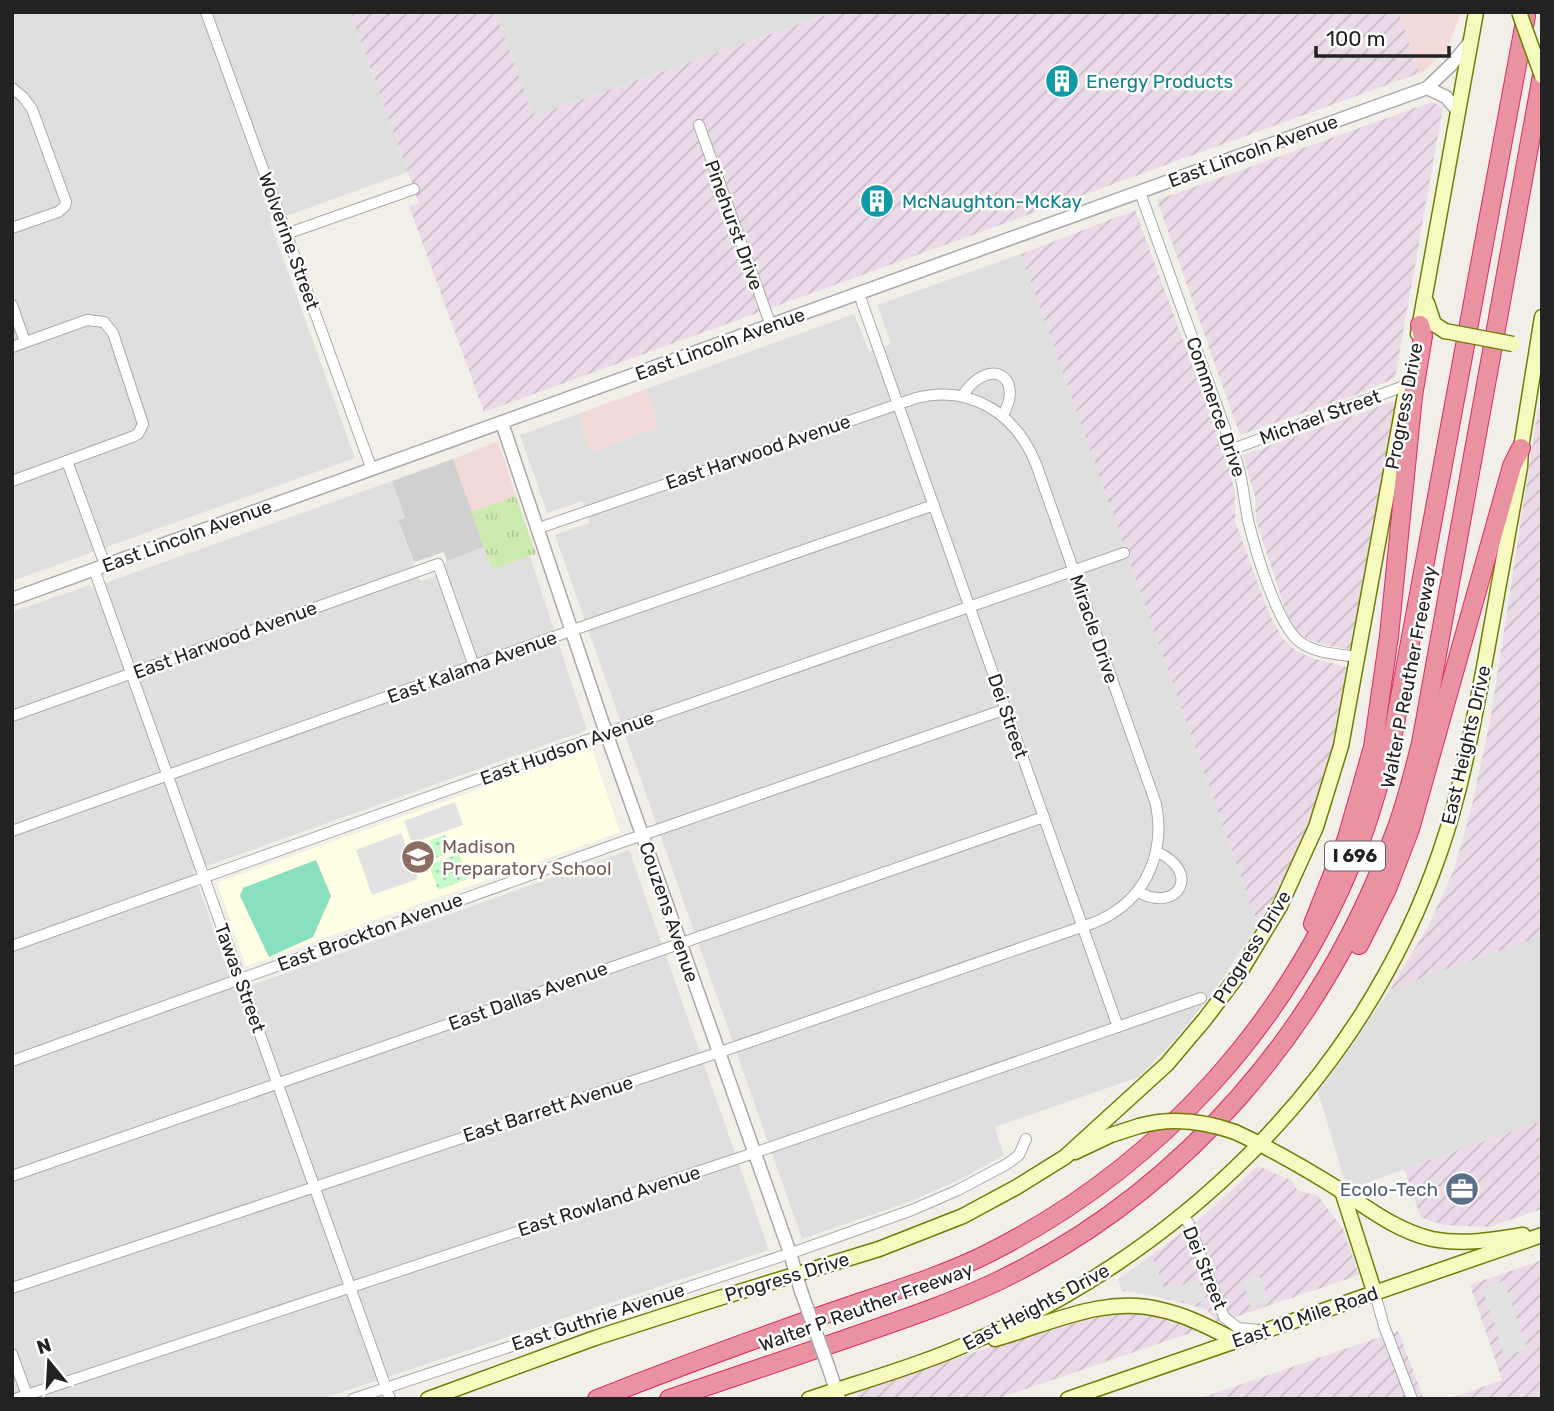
<svg xmlns="http://www.w3.org/2000/svg" width="1554" height="1411" font-family="Rubik,sans-serif">
<style>
.residential{fill:#e0dfdf}
.commercial{fill:#f2dad9}
.industrial{fill:url(#industrial-furrows)}
.education{fill:#ffffe5}
.religious{fill:#d0d0d0}
.grass{fill:url(#grass-tufts)}
.park{fill:url(#park-dots)}
.pitch{fill:#88e0be}
.parking{fill:#e2e2e2}
.lines{fill:none;stroke-linecap:round;stroke-linejoin:round}
.minor-casing{stroke:#a9a9a9;stroke-width:12}
.tertiary-casing{stroke:#a9a9a9;stroke-width:15}
.secondary-casing{stroke:#707d05;stroke-width:17}
.motorway-casing{stroke:#dc2a67;stroke-width:20}
.minor{stroke:#fff;stroke-width:10}
.tertiary{stroke:#fff;stroke-width:12}
.secondary{stroke:#f7fabf;stroke-width:14}
.motorway{stroke:#e892a2;stroke-width:18}
.tertiary-bridge-casing{stroke:#a9a9a9;stroke-width:15;stroke-linecap:butt}
.secondary-bridge-casing{stroke:#707d05;stroke-width:17;stroke-linecap:butt}
.tertiary-bridge{stroke:#fff;stroke-width:12}
.secondary-bridge{stroke:#f7fabf;stroke-width:14}
.labels{text-anchor:middle;dominant-baseline:central;stroke-width:5;stroke-linejoin:round;paint-order:stroke}
.shield{fill:#fff;stroke:#646464;stroke-width:2}
.shield-label{font-size:18px;font-weight:bold;fill:#222}
.culture-label{font-size:19px;fill:#0d838f;stroke:#fff;text-anchor:start}
.street-label{font-size:19px;fill:#222;stroke:#fff}
.education-label{font-size:19px;fill:#785e54;stroke:#fff;text-anchor:start}
.service-label{font-size:19px;fill:#4e5e75;stroke:#fff;text-anchor:end}
</style>
<defs>
<pattern id="industrial-furrows" width="10" height="10" patternUnits="userSpaceOnUse" patternTransform="scale(1.75)"><rect width="10" height="10" fill="#ebdbe8"/><path d="M-1 1l2-2M0 10L10 0M9 11l2-2" fill="none" stroke="#c9bcc7"/></pattern>
<pattern id="grass-tufts" width="24" height="20" patternUnits="userSpaceOnUse" patternTransform="scale(1.75)"><rect width="24" height="20" fill="#cdebb0"/><path d="M3 7l-1-3M5 7V3M7 7l1-3M15 17l-1-3M17 17v-4M19 17l1-3" fill="none" stroke="#b0c997"/></pattern>
<pattern id="park-dots" width="8" height="8" patternUnits="userSpaceOnUse" patternTransform="scale(1.75)"><rect width="8" height="8" fill="#c8facc"/><path d="M2 2h.1M6 6h.1" fill="none" stroke="#acd6af" stroke-width="1.8" stroke-linecap="round"/></pattern>
</defs>
<rect width="100%" height="100%" fill="#f2efe9"/>
<g class="residential">
<polygon points="12,12 350,12 408,172 270,222 355,458 12,581"/>
<polygon points="495,12 835,12 534,116"/>
<polygon points="1021,254 1258,925 1212,994 1173,1042 1139,1077 995,1127 1004,1155 963,1178 909,1202 802,1239 555,535 590,523 582,501 547,513 520,435 578,414 591,452 659,427 646,389 854,314 869,352 891,344 877,305"/>
<polygon points="392,481 405,518 398,521 420,581 435,576 447,561 484,547 492,569 530,556 587,730 193,871 235,991 629,850 769,1250 321,1399 12,1399 12,612 90,585 91,588"/>
<polygon points="1542,935 1542,1121 1357,1186 1344,1179 1318,1091 1338,1066 1390,989"/>
</g>
<g class="commercial">
<polygon points="1398,12 1461,12 1446,51 1423,72 1420,73"/>
<polygon points="646,389 659,427 591,452 578,414"/>
<polygon points="498,441 516,496 471,512 453,459"/>
</g>
<g class="industrial">
<polygon points="350,12 495,12 534,116 835,12 1398,12 1420,73 484,412 409,206 419,203"/>
<polygon points="1432,102 1443,107 1395,378 1355,395 1240,435 1157,200"/>
<polygon points="1135,210 1228,462 1235,492 1235,521 1270,616 1283,639 1295,650 1311,658 1347,667 1349,673 1339,727 1324,783 1311,823 1293,865 1258,925 1021,254"/>
<polygon points="1542,399 1542,936 1390,989 1428,927 1454,870 1472,805 1491,716 1537,415"/>
<polygon points="1397,400 1354,650 1320,644 1307,639 1296,630 1288,618 1256,520 1255,497 1243,455"/>
<polygon points="1542,1121 1542,1209 1488,1227 1444,1225 1421,1218 1404,1169"/>
<polygon points="1258,1166 1293,1181 1297,1190 1318,1196 1343,1229 1359,1275 1218,1323 1206,1309 1151,1295 1122,1291 1118,1280 1200,1219"/>
<polygon points="1542,1260 1542,1399 1448,1399 1502,1380 1470,1285"/>
<polygon points="1109,1312 1152,1313 1179,1321 1199,1330 996,1399 858,1399 857,1395 863,1389 1036,1332 1085,1316"/>
<polygon points="1398,1331 1424,1399 1198,1399"/>
</g>
<polygon class="education" points="592,749 620,832 246,966 217,883"/>
<polygon class="religious" points="453,459 484,547 447,561 444,552 414,562 398,520 405,518 392,481"/>
<polygon class="grass" points="516,496 536,554 492,569 471,512"/>
<g class="park">
<polygon points="445,835 451,853 436,858 430,840"/>
<polygon points="459,854 468,879 438,890 429,865"/>
</g>
<polygon class="pitch" points="316,860 331,896 313,937 269,957 240,896 243,888"/>
<g class="parking">
<polygon points="455,802 463,825 412,843 404,821"/>
<polygon points="401,833 418,879 372,895 356,850"/>
<polygon points="1152,1255 1165,1291 1198,1279 1206,1301 1194,1303 1123,1290 1120,1281"/>
<polygon points="1260,1276 1269,1302 1251,1308 1243,1282"/>
<polygon points="1504,1281 1527,1349 1505,1356 1482,1288"/>
</g>
<g class="lines">
<g class="minor-casing">
<g id="minor">
<polyline points="206,12 372,470"/>
<polyline points="12,88 23,97 32,109 66,202 65,206 58,212 12,228"/>
<polyline points="699,125 771,326"/>
<path d="M 1140,192 L 1237,462 C 1243,481 1244,500 1248,520 C 1255,549 1277,625 1300,642 C 1316,654 1339,654 1357,657"/>
<polyline points="286,234 414,189"/>
<polyline points="859,294 1118,1027"/>
<polyline points="12,305 25,342"/>
<polyline points="12,347 87,320 104,322 113,333 143,424 138,434 132,437 12,481"/>
<path d="M 962,396 C 989,355 1025,376 1003,415"/>
<polyline points="1233,449 1407,385"/>
<polyline points="67,461 105,565"/>
<polyline points="94,569 390,1399"/>
<polyline points="12,716 438,564 474,666"/>
<polyline points="12,831 573,630 934,505"/>
<path d="M 1138,892 C 1180,914 1201,871 1157,852"/>
<polyline points="12,946 607,733 1124,553"/>
<polyline points="12,1061 625,841 1006,709"/>
<polyline points="12,1176 1044,817"/>
<polyline points="1183,1215 1189,1224 1224,1317 1238,1328 1260,1330"/>
<path d="M 12,1288 L 732,1048 L 1093,923 C 1144,903 1166,856 1156,804 L 1036,464 C 1016,414 971,384 916,398 L 539,528"/>
<polyline points="1375,1294 1384,1326 1412,1399"/>
<polyline points="12,1354 28,1398"/>
<polyline points="15,1399 754,1153 1201,998"/>
<polyline points="353,1399 803,1249 912,1210 958,1190 1007,1164 1019,1155 1026,1139"/>
</g>
</g>
<g class="tertiary-casing">
<g id="tertiary">
<polyline points="1427,88 1446,97 1458,111"/>
<polyline points="502,423 603,724 790,1253 801,1291"/>
<polyline points="12,599 1427,88 1452,64 1470,42"/>
<polyline points="828,1366 839,1399"/>
</g>
</g>
<g class="secondary-casing">
<g id="secondary">
<polyline points="1427,303 1434,324 1445,331"/>
<polyline points="1418,334 1476,12"/>
<path d="M 1235,1132 C 1272,1149 1308,1170 1343,1192 C 1372,1211 1398,1231 1432,1239 C 1463,1245 1493,1240 1523,1235"/>
<polyline points="1075,1152 1111,1135 1139,1126"/>
<polyline points="1342,1191 1375,1294"/>
<path d="M 995,1339 C 1050,1324 1103,1295 1162,1310 C 1189,1316 1212,1329 1237,1341"/>
<polyline points="428,1399 595,1338 716,1299 879,1249 963,1216 1015,1188 1065,1157 1167,1064 1205,1019 1239,974 1280,906 1316,827 1341,746 1407,384"/>
<path d="M 809,1399 C 857,1383 907,1369 953,1350 C 1175,1261 1362,1080 1440,852 C 1461,792 1472,730 1484,667 C 1496,601 1508,534 1520,467 L 1521,448 L 1542,317"/>
<polyline points="1068,1399 1542,1235"/>
</g>
</g>
<g class="motorway-casing">
<g id="motorway">
<polyline points="1313,924 1347,838 1373,747 1389,636 1413,396 1423,336 1420,325"/>
<polyline points="1359,945 1387,889 1410,829 1512,466 1521,448"/>
<path d="M 597,1399 C 673,1369 749,1341 826,1314 C 880,1295 936,1279 987,1254 C 1158,1168 1289,1024 1359,845 C 1374,807 1383,768 1394,729 L 1526,16"/>
<path d="M 669,1399 C 726,1380 783,1360 840,1341 C 892,1323 944,1306 994,1283 C 1182,1194 1323,1029 1394,835 C 1406,805 1413,774 1421,743 L 1542,75"/>
</g>
</g>
<use href="#minor" class="minor"/>
<use href="#tertiary" class="tertiary"/>
<use href="#secondary" class="secondary"/>
<use href="#motorway" class="motorway"/>
<g class="tertiary-bridge-casing">
<polyline id="tertiary-bridge" points="801,1291 828,1366"/>
</g>
<g class="secondary-bridge-casing">
<g id="secondary-bridge">
<polyline points="1519,12 1542,76"/>
<polyline points="1445,331 1513,344"/>
<path d="M 1139,1126 C 1171,1117 1204,1121 1235,1132"/>
</g>
</g>
<use href="#tertiary-bridge" class="tertiary-bridge"/>
<use href="#secondary-bridge" class="secondary-bridge"/>
</g>
<defs>
<g id="building-disc" transform="scale(1.75)"><circle r="9.5" fill="#0f9aa8" stroke="#fff"/><path d="M-4-6H4V6H1V3H-1V6H-4ZM-2.5-4.3h1.7v1.8h-1.7ZM.8-4.3h1.7v1.8H.8ZM-2.5-1h1.7V.8h-1.7ZM.8-1h1.7V.8H.8Z" fill="#fff"/></g>
<g id="school-disc" transform="scale(1.75)"><circle r="9.5" fill="#8d6e63" stroke="#fff"/><path d="M0-5L7-2L0 1L-7-2ZM-4 1L0 2.5L4 1V4Q0 6-4 4Z" fill="#fff"/></g>
<g id="office-disc" transform="scale(1.75)"><circle r="9.5" fill="#5c6f8a" stroke="#fff"/><path d="M-6-3h4V-5.5h4V-3h4V5H-6ZM-1-4.5V-3h2v-1.5ZM-6 0V1H6V0Z" fill="#fff"/></g>
</defs>
<g fill-rule="evenodd">
<use href="#building-disc" x="1062" y="81"/>
<use href="#building-disc" x="877" y="201"/>
<use href="#school-disc" x="418" y="857"/>
<use href="#office-disc" x="1462" y="1189"/>
</g>
<g class="labels">
<rect class="shield" x="1325" y="841.5" width="60" height="29" rx="5"/>
<g class="shield-label">
<text x="1355" y="856">I 696</text>
</g>
<g class="culture-label">
<text x="1086" y="81">Energy Products</text>
<text x="902" y="201">McNaughton-McKay</text>
</g>
<g class="street-label">
<text transform="translate(1253 151) rotate(-20)">East Lincoln Avenue</text>
<text transform="translate(734 225) rotate(70)">Pinehurst Drive</text>
<text transform="translate(289 241) rotate(70)">Wolverine Street</text>
<text transform="translate(720 344) rotate(-20)">East Lincoln Avenue</text>
<text transform="translate(1404 406) rotate(-79)">Progress Drive</text>
<text transform="translate(1216 407) rotate(71)">Commerce Drive</text>
<text transform="translate(1320 417) rotate(-20)">Michael Street</text>
<text transform="translate(758 452) rotate(-19)">East Harwood Avenue</text>
<text transform="translate(187 536) rotate(-20)">East Lincoln Avenue</text>
<text transform="translate(1094 629) rotate(71)">Miracle Drive</text>
<text transform="translate(225 640) rotate(-20)">East Harwood Avenue</text>
<text transform="translate(472 667) rotate(-20)">East Kalama Avenue</text>
<text transform="translate(1409 677) rotate(-79)">Walter P Reuther Freeway</text>
<text transform="translate(1008 716) rotate(71)">Dei Street</text>
<text transform="translate(1466 745) rotate(-77)">East Heights Drive</text>
<text transform="translate(567 748) rotate(-20)">East Hudson Avenue</text>
<text transform="translate(669 912) rotate(71)">Couzens Avenue</text>
<text transform="translate(370 932) rotate(-20)">East Brockton Avenue</text>
<text transform="translate(1252 947) rotate(-58)">Progress Drive</text>
<text transform="translate(240 978) rotate(70)">Tawas Street</text>
<text transform="translate(528 996) rotate(-20)">East Dallas Avenue</text>
<text transform="translate(548 1109) rotate(-18)">East Barrett Avenue</text>
<text transform="translate(609 1201) rotate(-18)">East Rowland Avenue</text>
<text transform="translate(1205 1268) rotate(68)">Dei Street</text>
<text transform="translate(787 1277) rotate(-17)">Progress Drive</text>
<text transform="translate(866 1307) rotate(-20)">Walter P Reuther Freeway</text>
<text transform="translate(1036 1307) rotate(-28)">East Heights Drive</text>
<text transform="translate(598 1317) rotate(-18)">East Guthrie Avenue</text>
<text transform="translate(1305 1317) rotate(-19)">East 10 Mile Road</text>
</g>
<g class="education-label">
<text x="442" y="846">Madison<tspan x="442" dy="22">Preparatory School</tspan></text>
</g>
<g class="service-label">
<text x="1438" y="1189">Ecolo-Tech</text>
</g>
</g>
<rect width="1554" height="1411" fill="none" stroke="#222222" stroke-width="28"/>
<g transform="translate(49 1362) rotate(342)" stroke="#ffffff" stroke-width="5" paint-order="stroke">
<path d="M0-5L12 26L0 18L-12 26Z" fill="#222222"/>
<text y="-10" font-size="19" font-weight="bold" text-anchor="middle" fill="#222222">N</text>
</g>
<path d="M1316 46v10h133v-10" fill="none" stroke="#222222" stroke-width="3.5"/>
<text x="1326" y="46" font-size="21" fill="#222222" stroke="#ffffff" stroke-width="5" paint-order="stroke">100 m</text>
</svg>
